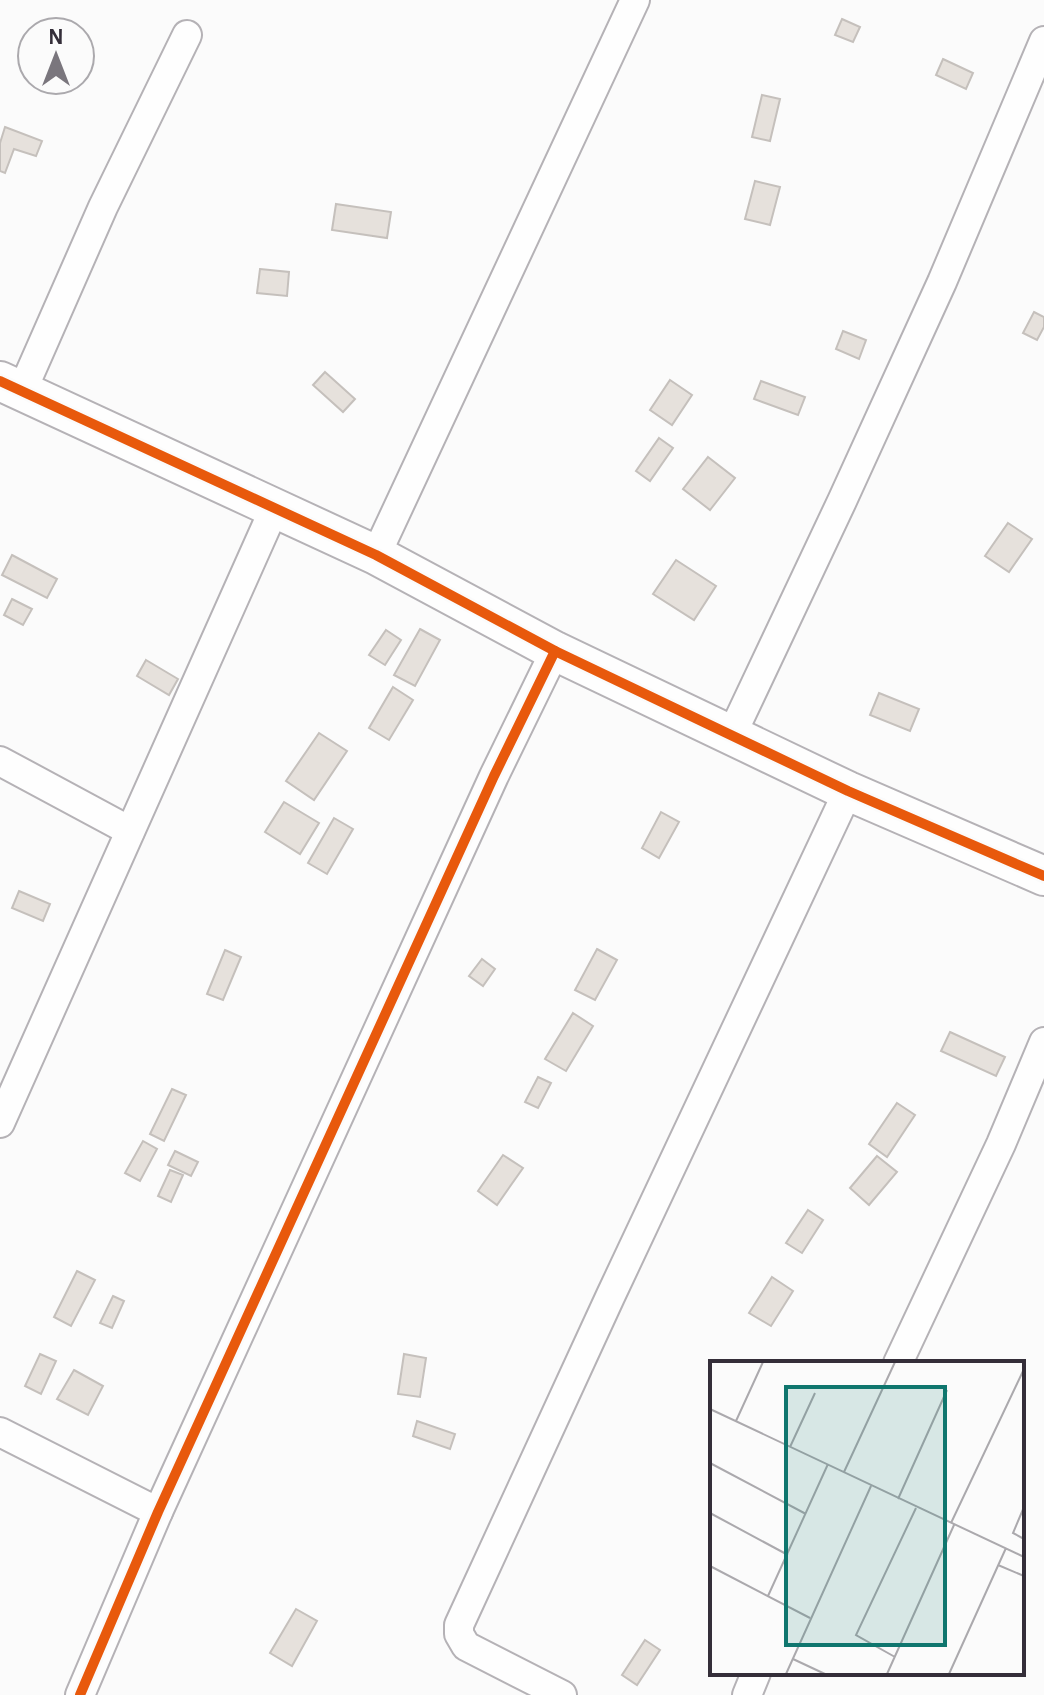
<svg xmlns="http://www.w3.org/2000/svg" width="1044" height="1695" font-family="'Alegreya Sans',sans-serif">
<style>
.building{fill:#e6e1dc;stroke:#c5c0bc;stroke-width:2}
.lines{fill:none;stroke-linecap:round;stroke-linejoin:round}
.street-casing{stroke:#b5b2b6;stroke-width:32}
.secondary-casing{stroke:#b5b2b6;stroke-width:42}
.street{stroke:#fefefe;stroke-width:28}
.secondary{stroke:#fefefe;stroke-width:38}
.cycleway-casing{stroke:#fbfbfb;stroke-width:15}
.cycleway{stroke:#e8590c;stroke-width:10}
.inset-road{fill:none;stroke:#aba9ad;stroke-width:2}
.view{fill:#0f766e;fill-opacity:0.15;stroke:#0f766e;stroke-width:4}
.inset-edge{fill:none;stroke:#342e39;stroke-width:4}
</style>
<rect width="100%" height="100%" fill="#fbfbfb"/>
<g class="building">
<polygon points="842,19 860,27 853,42 835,35"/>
<polygon points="943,59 973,73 966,89 936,75"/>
<polygon points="762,95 780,99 770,141 752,137"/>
<polygon points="5,127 42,141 36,156 14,149 5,173 0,171 0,143"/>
<polygon points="755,181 780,187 770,225 745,219"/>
<polygon points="336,204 391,212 387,238 332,230"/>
<polygon points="260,269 289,272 287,296 257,293"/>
<polygon points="1034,312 1044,317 1044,327 1037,340 1023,333"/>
<polygon points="843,331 866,340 859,359 836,349"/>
<polygon points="325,372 355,399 343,412 313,385"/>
<polygon points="670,380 692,395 672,425 650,410"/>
<polygon points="761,381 805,397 798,415 754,399"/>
<polygon points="659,438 673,448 650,481 636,471"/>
<polygon points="708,457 735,478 710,510 683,489"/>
<polygon points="1008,523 1032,539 1009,572 985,556"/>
<polygon points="12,555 57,579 47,598 2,575"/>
<polygon points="676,560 716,586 694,620 653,594"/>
<polygon points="12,599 32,609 23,625 4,615"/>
<polygon points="420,629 440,640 415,686 394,675"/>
<polygon points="386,630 401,640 385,665 369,655"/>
<polygon points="146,660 178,679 169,695 137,676"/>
<polygon points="393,687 413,700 389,740 369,728"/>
<polygon points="879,693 919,709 910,731 870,715"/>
<polygon points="319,733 347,751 314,800 286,781"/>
<polygon points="284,802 319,823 300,854 265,832"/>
<polygon points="661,812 679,822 659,858 642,848"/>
<polygon points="334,818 353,829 327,874 308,863"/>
<polygon points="19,891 50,904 43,921 12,908"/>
<polygon points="597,949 617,960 595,1000 575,990"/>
<polygon points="225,950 241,957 223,1000 207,994"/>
<polygon points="482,959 495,969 483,986 469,976"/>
<polygon points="573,1013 593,1026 566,1071 545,1059"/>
<polygon points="950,1032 1005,1057 996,1076 941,1051"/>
<polygon points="538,1077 551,1083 538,1108 525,1102"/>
<polygon points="172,1089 186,1095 164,1141 150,1134"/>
<polygon points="897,1103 915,1115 887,1157 869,1144"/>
<polygon points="143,1141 157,1149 140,1181 125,1173"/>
<polygon points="175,1151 198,1162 191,1176 168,1165"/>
<polygon points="503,1155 523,1168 497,1205 478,1191"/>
<polygon points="877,1156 897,1172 869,1205 850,1188"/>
<polygon points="170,1170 183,1175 171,1202 158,1196"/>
<polygon points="808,1210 823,1220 802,1253 786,1243"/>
<polygon points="77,1271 95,1280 71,1326 54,1317"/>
<polygon points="772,1277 793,1291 771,1326 749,1313"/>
<polygon points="113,1296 124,1301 112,1328 100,1323"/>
<polygon points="40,1354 56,1361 41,1394 25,1386"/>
<polygon points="404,1354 426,1358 420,1397 398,1394"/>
<polygon points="74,1370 103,1386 88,1415 57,1399"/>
<polygon points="417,1421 455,1434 450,1449 413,1436"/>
<polygon points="296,1609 317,1621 292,1666 270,1653"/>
<polygon points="645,1640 660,1650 637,1685 622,1675"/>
</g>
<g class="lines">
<g class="street-casing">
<g id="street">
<polyline points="22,391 103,207 187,35"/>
<polyline points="376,555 635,0"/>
<polyline points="732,734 842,501 942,282 1044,41"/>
<polyline points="0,761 130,831"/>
<polyline points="0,1123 275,507"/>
<polyline points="898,1363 1001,1144 1044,1042"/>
<polyline points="0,1432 158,1512"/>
<polyline points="80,1695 158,1512 494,776 555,651"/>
<polyline points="562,1695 466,1646 459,1634 459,1625 610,1297 848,791"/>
<polyline points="747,1695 756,1673"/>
</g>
</g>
<g class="secondary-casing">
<polyline id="secondary" points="0,381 376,555 555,651 848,791 1044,876"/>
</g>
<use href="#street" class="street"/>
<use href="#secondary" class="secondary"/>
<g class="cycleway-casing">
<g id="cycleway">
<polyline points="0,381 376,555 555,651 848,791 1044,876"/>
<polyline points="80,1695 158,1512 494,776 555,651"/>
</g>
</g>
<use href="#cycleway" class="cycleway"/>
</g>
<g transform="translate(710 1361)">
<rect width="314" height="314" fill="#fbfbfb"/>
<path class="inset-road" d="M 0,48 L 314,196M 26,60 L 53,1M 80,86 L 105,32M 0,102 L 96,153M 134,111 L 185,1M 188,138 L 237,29M 314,146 L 303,172 L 314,178M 0,152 L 78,194M 241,162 L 314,8M 288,204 L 314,215M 0,205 L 100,257M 58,235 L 118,103M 185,296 L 146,274 L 206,147M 83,298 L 115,313M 76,313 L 161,125M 177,313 L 244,164M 239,313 L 296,187"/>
<path class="view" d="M 76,26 L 235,26 L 235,284 L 76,284 Z"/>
<rect width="314" height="314" class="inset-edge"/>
</g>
<g transform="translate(56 56)"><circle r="38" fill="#fbfbfb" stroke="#aba9ad" stroke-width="2"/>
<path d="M0-6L14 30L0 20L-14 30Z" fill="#7a767d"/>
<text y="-12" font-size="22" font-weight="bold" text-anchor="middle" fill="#342e39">N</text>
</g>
</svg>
